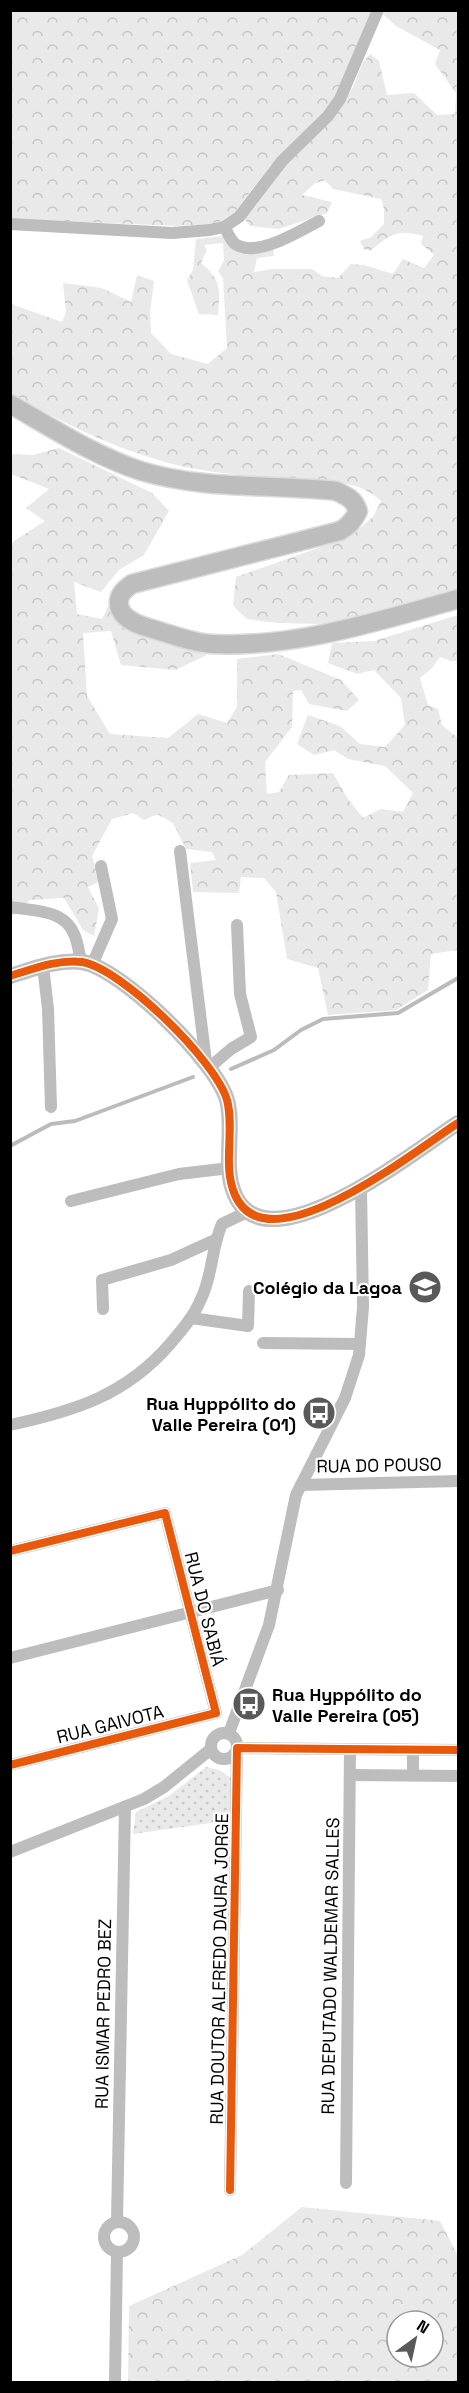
<svg xmlns="http://www.w3.org/2000/svg" width="469" height="2393" font-family="'Space Grotesk',sans-serif">
<style>
.grass{fill:url(#grass-dots)}
.forest{fill:url(#forest-crowns);fill-rule:evenodd}
.lines{fill:none;stroke-linecap:round;stroke-linejoin:round}
.stream{stroke:#bbb;stroke-width:4}
.primary-casing{stroke:#dbdbdb;stroke-width:21}
.street{stroke:#bdbdbd;stroke-width:12}
.secondary{stroke:#c0c0c0;stroke-width:16}
.primary{stroke:#bdbdbd;stroke-width:18}
.cycleway-casing{stroke:#fff;stroke-width:11}
.cycleway{stroke:#e8590c;stroke-width:8}
.labels{text-anchor:middle;dominant-baseline:central;stroke-width:4.5;stroke-linejoin:round;paint-order:stroke}
.poi-label{font-size:18px;font-weight:bold;fill:#000;stroke:#fff;text-anchor:end}
.street-label{font-size:18px;fill:#000;stroke:#fff}
</style>
<defs>
<pattern id="grass-dots" width="8" height="8" patternUnits="userSpaceOnUse" patternTransform="scale(1.5)"><rect width="8" height="8" fill="#e9e9e9"/><path d="M2 2h.1M6 6h.1" fill="none" stroke="#c6c6c6" stroke-width="1.8" stroke-linecap="round"/></pattern>
<pattern id="forest-crowns" width="20" height="18" patternUnits="userSpaceOnUse" patternTransform="scale(1.5)"><rect width="20" height="18" fill="#e9e9e9"/><path d="M2 6a3 3 0 1 1 6 0M12 15a3 3 0 1 1 6 0" fill="none" stroke="#c6c6c6"/></pattern>
</defs>
<rect width="100%" height="100%" fill="#fff"/>
<polygon class="grass" points="206,1767 219,1770 231,1778 232,1820 133,1834 136,1812 169,1796"/>
<g class="forest">
<path d="M 385,10 L 458,11 L 458,594 L 365,619 L 320,624 L 278,623 L 247,619 L 233,606 L 236,577 L 349,537 L 373,517 L 381,501 C 355,476 318,483 286,480 C 253,476 209,473 177,465 C 119,451 62,423 11,393 L 11,304 L 62,322 L 66,312 L 63,283 L 102,288 L 131,302 L 137,275 L 154,281 L 150,313 L 151,333 L 171,354 L 208,364 L 227,348 L 223,278 L 218,271 L 224,261 L 223,243 L 204,245 L 207,250 L 201,263 C 222,280 220,290 218,315 L 199,314 L 187,280 L 193,270 L 196,239 L 225,236 L 272,248 L 274,256 L 257,258 L 254,272 L 273,269 L 312,269 L 322,276 L 338,278 L 351,264 L 364,265 L 393,274 L 403,259 L 424,268 L 434,255 L 421,244 L 423,236 C 397,228 390,235 370,251 L 364,249 L 360,241 L 371,237 L 384,224 L 384,209 L 381,199 L 333,189 L 325,180 L 314,184 L 302,195 L 332,202 L 327,213 L 279,229 L 250,226 L 243,217 L 281,168 L 334,118 L 353,87 L 362,64 L 370,54 L 379,61 L 387,95 L 414,93 L 437,115 L 455,114 L 456,93 L 435,64 L 440,50 L 396,26 L 383,14 Z"/>
<polygon points="11,11 371,11 336,95 323,114 270,166 234,213 216,224 179,226 11,219"/>
<polygon points="59,448 152,493 169,511 144,555 119,570 101,592 74,582 77,614 102,619 112,599 134,631 207,655 175,670 121,665 111,631 83,633 87,696 110,734 168,738 198,714 227,723 237,707 237,659 278,654 341,680 359,700 347,711 309,704 301,690 293,691 292,727 265,762 267,794 279,792 289,775 333,773 348,799 363,818 381,809 403,812 413,793 385,766 348,759 334,750 314,755 297,744 308,715 340,726 360,744 385,747 405,725 401,698 374,670 357,674 328,663 332,643 374,641 458,615 458,661 451,661 440,657 432,668 420,678 428,705 438,709 442,725 458,738 458,950 431,954 428,990 396,1010 328,1015 318,968 287,959 276,892 264,878 241,877 239,893 193,892 190,863 216,860 212,852 186,849 173,823 157,814 144,820 133,813 112,819 92,856 100,881 88,887 99,909 94,936 83,930 64,898 30,900 11,917 11,543 45,521 26,508 49,489 11,474 10,454 33,455"/>
<path d="M 302,2207 L 440,2221 L 458,2256 L 458,2382 L 128,2382 L 129,2306 L 242,2255 ZM 397,2321 L 433,2321 L 433,2357 L 397,2357 Z"/>
</g>
<g class="lines">
<g class="stream">
<polyline points="231,1069 274,1050 301,1030 323,1019 398,1013 458,978"/>
<polyline points="10,1146 51,1124 75,1121 193,1077"/>
</g>
<g class="primary-casing">
<path id="primary" d="M 10,404 C 52,428 95,456 141,471 C 204,490 272,484 336,491 C 347,496 354,499 358,511 C 354,520 349,526 340,531 L 132,584 C 123,590 116,597 120,609 C 126,623 146,627 159,631 C 176,636 194,643 212,644 C 295,648 379,621 458,599"/>
</g>
<g class="street">
<polyline points="10,224 172,233 210,230 224,227 239,217 282,161 328,116 340,99 378,10"/>
<path d="M 224,227 C 227,231 230,239 234,243 C 254,260 300,231 319,221"/>
<polyline points="180,851 206,1062"/>
<path d="M 10,907 C 33,911 64,909 74,934 C 78,942 79,953 81,962"/>
<polyline points="92,965 112,919 101,866"/>
<polyline points="43,966 48,1009 51,1107"/>
<polyline points="210,1067 231,1049 251,1037 240,994 237,925"/>
<polyline points="71,1201 179,1174 230,1168"/>
<polyline points="103,1309 102,1280 171,1260 217,1239"/>
<polyline points="191,1318 248,1326 249,1291"/>
<polyline points="263,1343 360,1344"/>
<path d="M 10,1425 C 75,1411 126,1395 170,1344 C 182,1330 194,1316 201,1299 C 213,1275 211,1248 222,1224 L 247,1212"/>
<polyline points="301,1485 458,1481"/>
<polyline points="10,1551 165,1513 216,1713 10,1765"/>
<polyline points="10,1658 278,1590"/>
<circle cx="224" cy="1746" r="13"/>
<polyline points="229,1733 269,1625 296,1495 345,1398 359,1355 363,1307 361,1188"/>
<polyline points="413,1750 413,1775"/>
<polyline points="350,1775 458,1776"/>
<polyline points="10,1852 144,1799 164,1787 211,1749"/>
<polyline points="346,2183 350,1749"/>
<polyline points="230,2190 237,1748 458,1750"/>
<polyline points="117,2221 125,1807"/>
<circle cx="119" cy="2237" r="15"/>
<polyline points="115,2382 117,2252"/>
</g>
<path class="secondary" d="M 10,976 C 33,969 58,959 82,962 C 121,968 216,1061 227,1100 C 235,1130 222,1166 235,1195 C 268,1270 420,1147 458,1123"/>
<use href="#primary" class="primary"/>
<g class="cycleway-casing">
<g id="cycleway">
<path d="M 10,976 C 33,969 58,959 82,962 C 121,968 216,1061 227,1100 C 235,1130 222,1166 235,1195 C 268,1270 420,1147 458,1123"/>
<polyline points="10,1551 165,1513 216,1713 10,1765"/>
<polyline points="230,2190 237,1748 458,1750"/>
</g>
</g>
<use href="#cycleway" class="cycleway"/>
</g>
<defs>
<g id="school-disc" transform="scale(1.725)"><circle r="9.5" fill="#595959" stroke="#fff"/><path d="M0-5L7-2L0 1L-7-2ZM-4 1L0 2.5L4 1V4Q0 6-4 4Z" fill="#fff"/></g>
<g id="bus-disc" transform="scale(1.725)"><circle r="9.5" fill="#595959" stroke="#fff"/><path d="M-5-6H5V4H4V6H2V4H-2V6H-4V4H-5ZM-3.5-4V0h7V-4ZM-3.5 1.2v1.5H-2V1.2ZM2 1.2v1.5H3.5V1.2Z" fill="#fff"/></g>
</defs>
<g fill-rule="evenodd">
<use href="#school-disc" x="425" y="1287"/>
<use href="#bus-disc" x="319" y="1413"/>
<use href="#bus-disc" x="249" y="1704"/>
</g>
<g class="labels">
<g class="poi-label">
<text x="402" y="1287">Colégio da Lagoa</text>
<text x="296" y="1403">Rua Hyppólito do<tspan x="296" dy="21">Valle Pereira (01)</tspan></text>
<text x="272" y="1694" text-anchor="start">Rua Hyppólito do<tspan x="272" dy="21">Valle Pereira (05)</tspan></text>
</g>
<g class="street-label">
<text transform="translate(379 1465) rotate(-1)">RUA DO POUSO</text>
<text transform="translate(205 1609) rotate(76)">RUA DO SABIÁ</text>
<text transform="translate(110 1724) rotate(-14)">RUA GAIVOTA</text>
<text transform="translate(330 1966) rotate(-89)">RUA DEPUTADO WALDEMAR SALLES</text>
<text transform="translate(219 1969) rotate(-89)">RUA DOUTOR ALFREDO DAURA JORGE</text>
<text transform="translate(103 2014) rotate(-89)">RUA ISMAR PEDRO BEZ</text>
</g>
</g>
<rect width="469" height="2393" fill="none" stroke="#000000" stroke-width="24"/>
<g transform="translate(415 2339) rotate(33)"><circle r="28" fill="#ffffff" stroke="#999999" stroke-width="1.5"/>
<path d="M0-4.5L10 22L0 15L-10 22Z" fill="#595959"/>
<text y="-9" font-size="16" font-weight="bold" text-anchor="middle" fill="#000000">N</text>
</g>
</svg>
